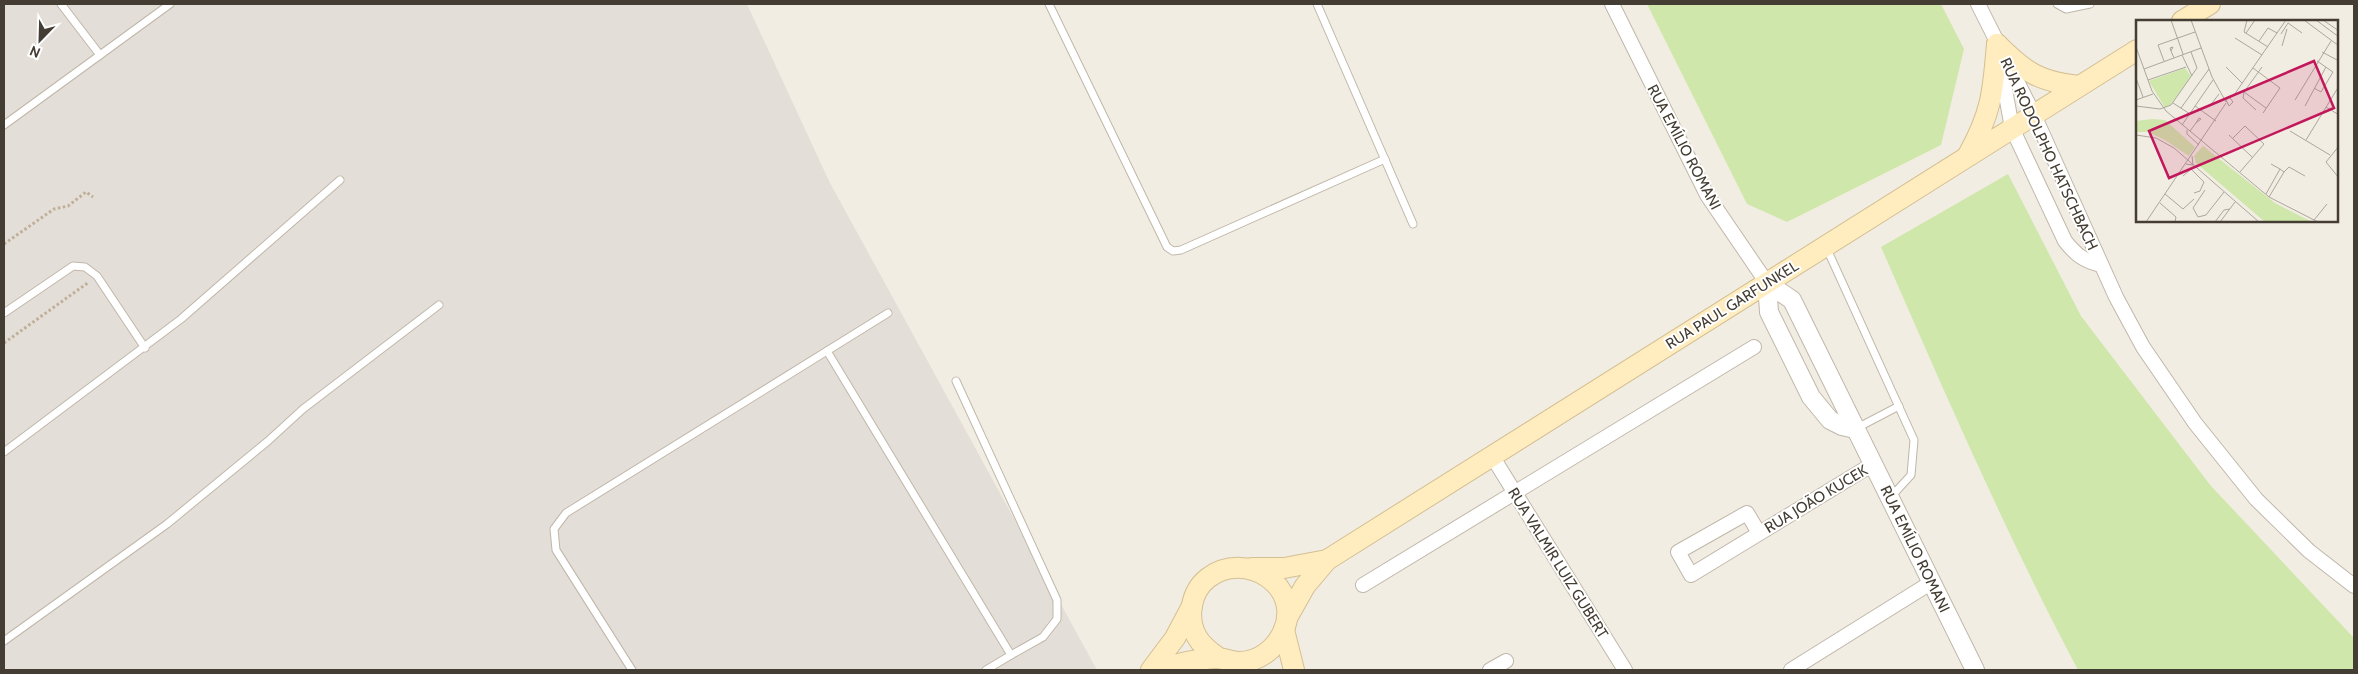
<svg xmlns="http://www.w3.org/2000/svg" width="2358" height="674" font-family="Cabin,sans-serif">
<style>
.industrial{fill:#e4ded8}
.green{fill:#cfe7ab}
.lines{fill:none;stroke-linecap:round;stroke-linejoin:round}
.service-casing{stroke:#c0b7a9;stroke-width:9}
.minor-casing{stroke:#c0b7a9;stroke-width:16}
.tertiary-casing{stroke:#c0b7a9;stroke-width:20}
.secondary-casing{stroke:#d3bf92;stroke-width:22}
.path{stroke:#bfaf97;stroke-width:3;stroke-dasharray:2.5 2.5;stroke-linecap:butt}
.service{stroke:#fff;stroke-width:7}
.minor{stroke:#fff;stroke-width:14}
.tertiary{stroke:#fff;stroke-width:18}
.secondary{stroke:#ffedc0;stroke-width:20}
.labels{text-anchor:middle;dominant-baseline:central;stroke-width:4;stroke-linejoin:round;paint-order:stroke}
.street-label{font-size:15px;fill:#443d33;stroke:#fff}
.inset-road{fill:none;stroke:#aca79d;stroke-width:1}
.view{fill:#c2185b;fill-opacity:0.15;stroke:#c2185b;stroke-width:2.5}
.inset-edge{fill:none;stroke:#443d33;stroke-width:2.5}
</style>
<rect width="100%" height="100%" fill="#f2ede3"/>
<polygon class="industrial" points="4,4 747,4 830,183 1097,670 4,670"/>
<g class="green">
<polygon points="1647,4 1941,4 1964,49 1941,145 1787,222 1747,204"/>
<path d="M 2008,174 L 2081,316 L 2211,486 L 2354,638 L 2354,670 L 2078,670 C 2005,532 1943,389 1881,247 Z"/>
</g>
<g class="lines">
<g class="service-casing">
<g id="service">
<polyline points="61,4 100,55"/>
<polyline points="1049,4 1167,247 1173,251 1181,250 1385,159"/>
<polyline points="1317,4 1413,224"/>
<polyline points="2057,4 2066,9 2090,4"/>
<polyline points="4,125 170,4"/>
<polyline points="1827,249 1914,440 1911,475 1890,498"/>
<polyline points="4,313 73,266 85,267 97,276 145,348"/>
<polyline points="827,351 1011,655 986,670"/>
<polyline points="956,381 1057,600 1057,619 1043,637 1011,655"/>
<polyline points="1855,429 1899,406"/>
<polyline points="4,452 181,319 340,180"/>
<polyline points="4,641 167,524 268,441 303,409 439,305"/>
<polyline points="632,670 556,550 554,529 566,513 888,313"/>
</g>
</g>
<g class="minor-casing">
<g id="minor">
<polyline points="1612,4 1707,195 1767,283"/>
<polyline points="1978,4 2034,115 2116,297 2143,347 2195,423 2256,499 2309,551 2354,586"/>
<path d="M 2000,62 L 2012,128 L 2065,241 C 2076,255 2084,261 2101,265"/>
<polyline points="1492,456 1625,670"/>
<polyline points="1759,533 1747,513 1678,552 1691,575 1873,464"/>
<polyline points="1363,585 1754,347"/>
<polyline points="1490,670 1506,661"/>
<polyline points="1791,670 1932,582"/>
</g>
</g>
<g class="tertiary-casing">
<g id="tertiary">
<polyline points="1767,283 1792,300 1975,670"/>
<polyline points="1767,283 1769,312 1811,397 1830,420 1842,426 1855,429"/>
</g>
</g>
<g class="secondary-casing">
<g id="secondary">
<polyline points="2182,21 2210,4"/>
<path d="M 1997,44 C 2025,72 2039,82 2079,86"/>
<path d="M 1968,155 C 1992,112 1993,91 1997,44"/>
<polyline points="1252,568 1284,568 1327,560"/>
<polyline points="1287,618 1305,586 1327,560 2137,50"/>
<polyline points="1284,630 1294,670"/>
<polyline points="1151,670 1175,638 1192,606"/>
<path d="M 1157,670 C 1176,664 1196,659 1216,658 C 1224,658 1231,662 1239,662 C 1259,662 1275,649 1283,632 C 1304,586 1245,549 1208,578 C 1191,591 1186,618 1197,637 C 1202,646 1210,652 1219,658"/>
</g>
</g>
<g class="path">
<polyline points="4,244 54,209 68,206 86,192 93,197"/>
<polyline points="4,343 89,282"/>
</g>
<use href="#service" class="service"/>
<use href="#minor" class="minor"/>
<use href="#tertiary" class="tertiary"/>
<use href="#secondary" class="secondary"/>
</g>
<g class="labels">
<g class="street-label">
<text transform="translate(1684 147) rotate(62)">RUA EMÍLIO ROMANI</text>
<text transform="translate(2049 154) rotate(65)">RUA RODOLPHO HATSCHBACH</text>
<text transform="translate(1732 305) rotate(-32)">RUA PAUL GARFUNKEL</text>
<text transform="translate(1816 499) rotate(-31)">RUA JOÃO KUCEK</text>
<text transform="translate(1915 549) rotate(64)">RUA EMÍLIO ROMANI</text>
<text transform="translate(1558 563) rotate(58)">RUA VALMIR LUIZ GUBERT</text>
</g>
</g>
<g transform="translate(2136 20)">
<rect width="202" height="202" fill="#f2ede3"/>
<path d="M 49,48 L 55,56 L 35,84 L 29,88 L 13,61 ZM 16,99 L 29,100 L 59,127 L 53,136 L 29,120 L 12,112 L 0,112 L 0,101 ZM 67,126 L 139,183 L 176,202 L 129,202 L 60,143 L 58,136 Z" fill="#cfe7ab"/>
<path class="inset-road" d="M 35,0 L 47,34M 55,0 L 76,57 L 90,82M 111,0 L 108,12 L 132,27M 168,0 L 203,26M 180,0 L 203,17M 187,0 L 203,11M 110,13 L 119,0M 145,14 L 152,3 L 166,13M 99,18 L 126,35M 123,21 L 132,8 L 141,13M 146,26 L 151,9M 0,27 L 16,71 L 30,91 L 133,177 L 182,202M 35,31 L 37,27 L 34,28 L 35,31 L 38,38M 186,32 L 203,41M 46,35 L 56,56M 28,41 L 22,25 L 59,12M 90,47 L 106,63M 126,47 L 108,72 L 130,88M 117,48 L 144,68 L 127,93M 8,49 L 65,28M 0,58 L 7,77M 12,60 L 50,47M 178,68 L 185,72 L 197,52 L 181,41M 108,72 L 107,78 L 120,90M 94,78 L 97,82 L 93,86 L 90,80 L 98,75 L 150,0M 0,80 L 17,74M 159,80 L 195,21M 37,83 L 54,94M 0,86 L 24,89 L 35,85 L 61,48 L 55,32M 59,86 L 80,101M 169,86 L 190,47M 73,87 L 83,74M 190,87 L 203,95M 45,88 L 73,49M 46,105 L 77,60M 51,110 L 51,114 L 63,125M 54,111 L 60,103 L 63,98 L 65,99 L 60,103M 154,111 L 194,135M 0,115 L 20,118 L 38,128 L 123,202M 93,115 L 117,138M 97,118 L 109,106 L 128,124 L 104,152M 170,120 L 203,66M 203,126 L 190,142 L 203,158M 50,144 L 57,145 L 56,136M 148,152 L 153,147 L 169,156M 47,156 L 55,149 L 68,162 L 64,171 L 58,173M 69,170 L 57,188 L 62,197 L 70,195 L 88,172M 29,174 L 47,189 L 58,179M 130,174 L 144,149 L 135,144M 133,177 L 148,152 L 144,149M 24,183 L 40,197 L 39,202M 178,200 L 191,184M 10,202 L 90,83M 79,202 L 88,190 L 94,189M 84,202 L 99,182"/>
<path class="view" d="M 178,41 L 198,88 L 33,158 L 13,111 Z"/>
<rect width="202" height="202" class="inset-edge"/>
</g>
<rect width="2358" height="674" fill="none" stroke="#443d33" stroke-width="10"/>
<g transform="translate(40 40) rotate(203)" stroke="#ffffff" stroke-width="4" paint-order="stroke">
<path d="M0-4L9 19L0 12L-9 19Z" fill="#443d33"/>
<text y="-8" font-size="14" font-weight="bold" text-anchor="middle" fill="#443d33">N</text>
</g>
</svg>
